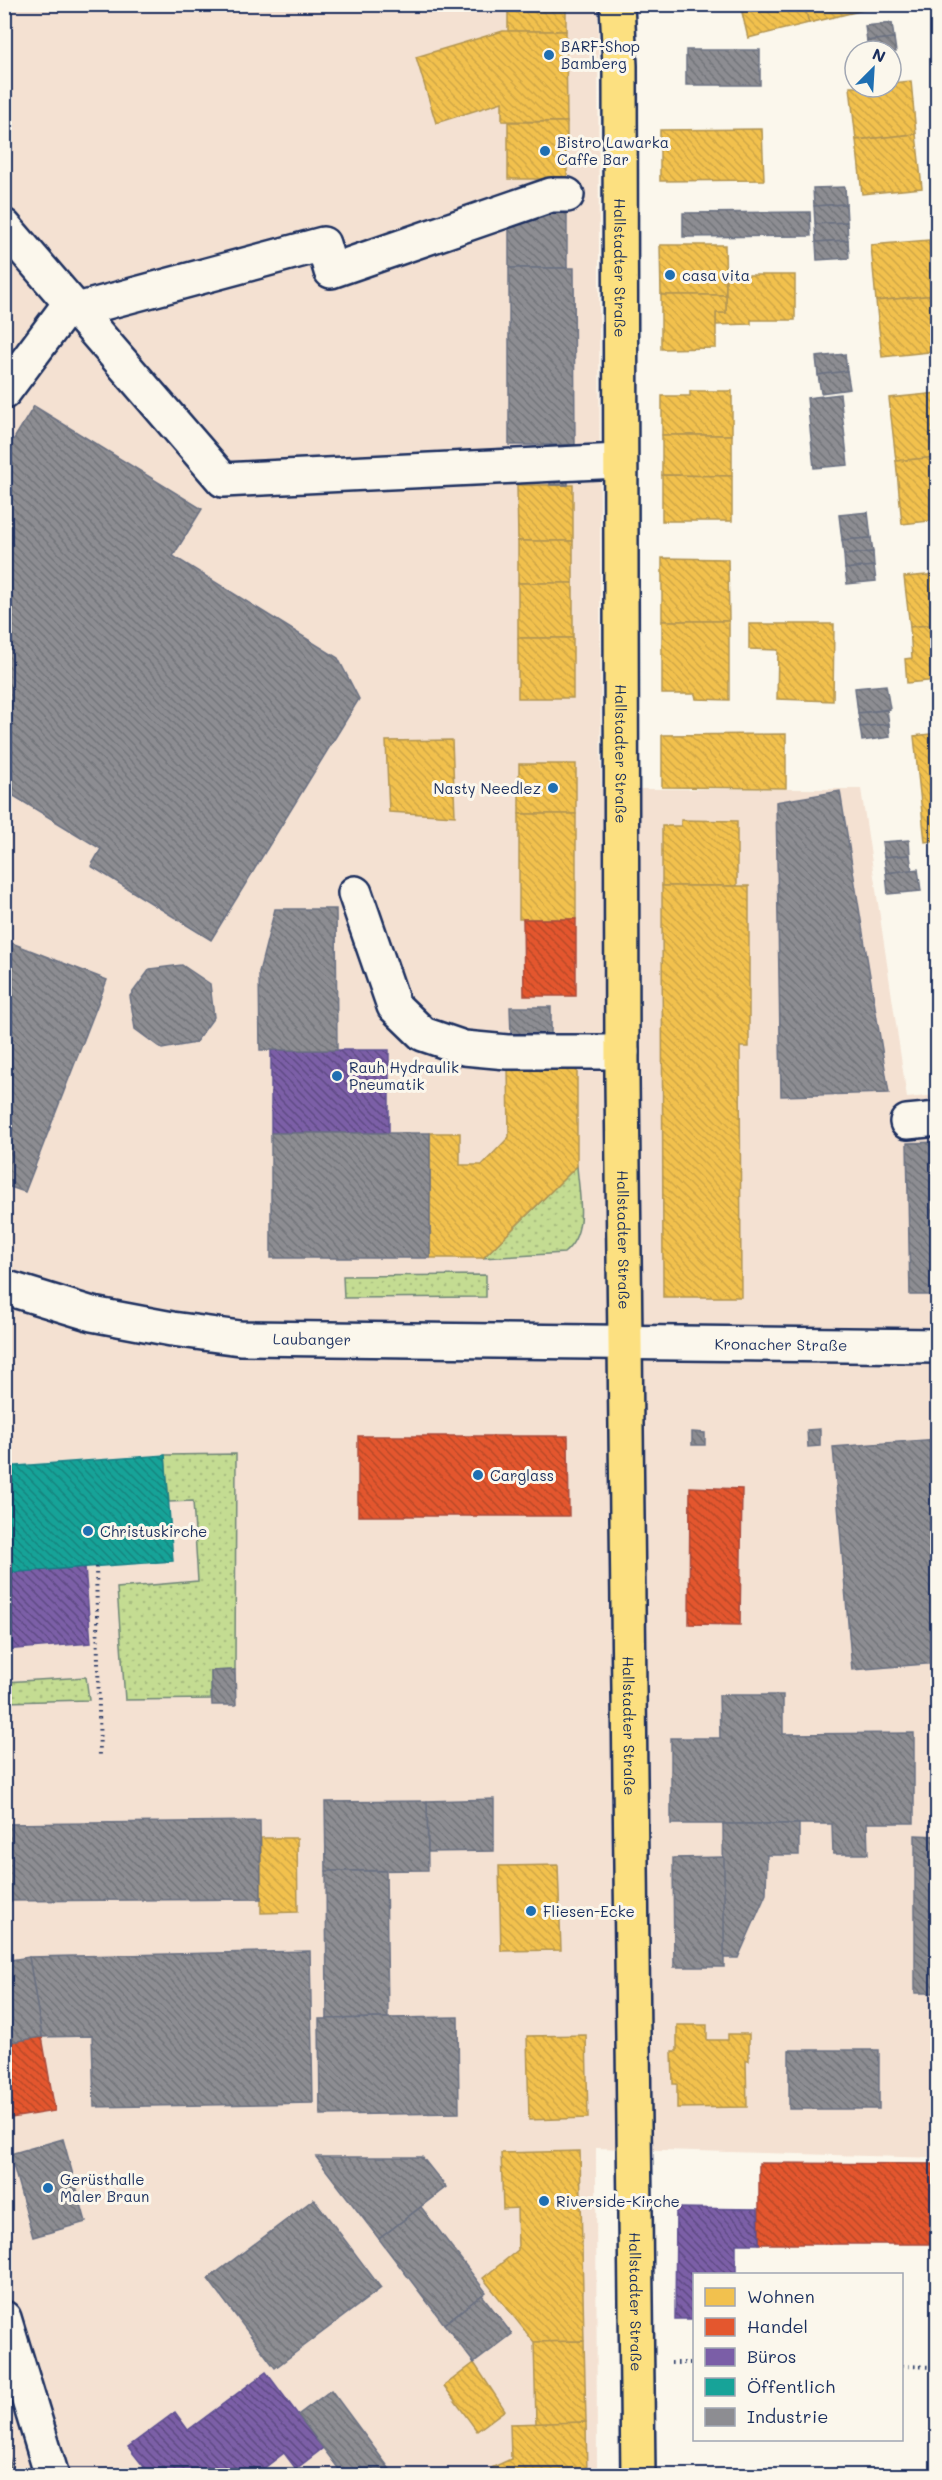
<svg xmlns="http://www.w3.org/2000/svg" width="942" height="2480" font-family="Mali,sans-serif">
<style>
.built{fill:#f4e1d2}
.grass{fill:url(#grass-dots);stroke:#708678;stroke-width:1.5}
.homes{fill:url(#homes-back-hatch);stroke:#b29553;stroke-width:1.5}
.shops{fill:url(#shops-back-hatch);stroke:#a84b3c;stroke-width:1.5}
.offices{fill:url(#offices-back-hatch);stroke:#5e5091;stroke-width:1.5}
.public{fill:url(#public-back-hatch);stroke:#188087;stroke-width:1.5}
.industry{fill:url(#industry-back-hatch);stroke:#6b7182;stroke-width:1.5}
.lines{fill:none;stroke-linecap:round;stroke-linejoin:round}
.minor-casing{stroke:#1b2f5e;stroke-width:38}
.major-casing{stroke:#1b2f5e;stroke-width:38}
.path{stroke:#1b2f5e;stroke-width:4;stroke-dasharray:1.5 4.5;stroke-linecap:butt}
.minor{stroke:#fbf7ec;stroke-width:33}
.major{stroke:#fce080;stroke-width:33}
.poi-dot{fill:#1f6fb2;stroke:#fbf7ec;stroke-width:2}
.labels{text-anchor:middle;dominant-baseline:central;stroke-width:6;stroke-linejoin:round;paint-order:stroke}
.poi-label{font-size:15px;fill:#1b2f5e;stroke:#fbf7ec;text-anchor:start}
.street-label{font-size:15px;fill:#1b2f5e;stroke:#fbf7ec}
</style>
<defs>
<pattern id="grass-dots" width="8" height="8" patternUnits="userSpaceOnUse" patternTransform="scale(1.5)"><rect width="8" height="8" fill="#c4dc92"/><path d="M2 2h.1M6 6h.1" fill="none" stroke="#a8bd80" stroke-width="1.8" stroke-linecap="round"/></pattern>
<pattern id="homes-back-hatch" width="6" height="6" patternUnits="userSpaceOnUse" patternTransform="scale(1.5)"><rect width="6" height="6" fill="#f2c14e"/><path d="M-1 5l2 2M0 0l6 6M5-1l2 2" fill="none" stroke="#cfa646"/></pattern>
<pattern id="shops-back-hatch" width="6" height="6" patternUnits="userSpaceOnUse" patternTransform="scale(1.5)"><rect width="6" height="6" fill="#e4572e"/><path d="M-1 5l2 2M0 0l6 6M5-1l2 2" fill="none" stroke="#b8482a"/></pattern>
<pattern id="offices-back-hatch" width="6" height="6" patternUnits="userSpaceOnUse" patternTransform="scale(1.5)"><rect width="6" height="6" fill="#7b5ea7"/><path d="M-1 5l2 2M0 0l6 6M5-1l2 2" fill="none" stroke="#5e4a84"/></pattern>
<pattern id="public-back-hatch" width="6" height="6" patternUnits="userSpaceOnUse" patternTransform="scale(1.5)"><rect width="6" height="6" fill="#17a398"/><path d="M-1 5l2 2M0 0l6 6M5-1l2 2" fill="none" stroke="#14857f"/></pattern>
<pattern id="industry-back-hatch" width="6" height="6" patternUnits="userSpaceOnUse" patternTransform="scale(1.5)"><rect width="6" height="6" fill="#8d8d92"/><path d="M-1 5l2 2M0 0l6 6M5-1l2 2" fill="none" stroke="#72747a"/></pattern>
</defs>
<rect width="100%" height="100%" fill="#fbf7ec"/>
<filter id="ink" filterUnits="userSpaceOnUse"><feTurbulence type="fractalNoise" baseFrequency=".0167" numOctaves="2"/><feDisplacementMap in="SourceGraphic" scale="12" xChannelSelector="R" yChannelSelector="G"/><feConvolveMatrix kernelMatrix="1 2 1 2 8 2 1 2 1" color-interpolation-filters="sRGB"/></filter>
<g filter="url(#ink)">
<polygon class="built" points="5,5 598,5 601,789 861,789 907,1098 937,1095 937,2158 596,2148 597,2475 5,2476"/>
<g class="grass">
<path d="M 577,1166 C 579,1195 589,1233 564,1253 L 483,1258 Z"/>
<polygon points="486,1275 486,1297 344,1298 343,1276"/>
<polygon points="236,1454 235,1670 211,1671 211,1699 125,1700 117,1588 198,1581 193,1501 169,1502 165,1455"/>
<polygon points="86,1677 89,1700 5,1702 5,1682"/>
</g>
<g class="homes">
<rect x="508" y="4" width="58" height="27"/>
<polygon points="740,4 804,4 809,23 748,38"/>
<polygon points="804,4 867,4 868,9 809,23"/>
<polygon points="503,31 566,31 567,122 502,121 502,102 436,123 416,57"/>
<polygon points="911,81 916,134 856,140 850,87 891,87 891,83"/>
<rect x="508" y="122" width="59" height="57"/>
<polygon points="762,129 764,180 660,181 660,130"/>
<polygon points="916,134 922,188 862,194 856,140"/>
<polygon points="929,240 935,295 876,301 871,245"/>
<polygon points="660,245 725,245 726,295 661,295"/>
<polygon points="726,275 795,275 795,320 751,320 751,324 716,325 716,313 726,313"/>
<polygon points="661,295 726,295 726,313 716,313 716,348 661,349"/>
<polygon points="935,295 938,351 882,357 876,301"/>
<polygon points="690,391 732,391 732,435 662,435 662,396 690,396"/>
<polygon points="938,393 938,457 896,461 889,398"/>
<polygon points="662,435 732,435 732,476 662,475"/>
<polygon points="938,457 938,520 902,524 896,461"/>
<polygon points="662,475 732,476 732,521 662,521"/>
<polygon points="517,485 573,485 573,541 518,541"/>
<rect x="518" y="541" width="55" height="42"/>
<polygon points="662,558 728,559 729,621 662,621"/>
<polygon points="938,574 938,624 910,627 904,577"/>
<rect x="518" y="583" width="55" height="55"/>
<polygon points="662,621 729,621 729,700 696,699 695,694 662,694"/>
<polygon points="749,624 834,624 833,701 777,699 778,650 749,649"/>
<polygon points="938,624 938,680 907,683 905,659 912,658 910,627"/>
<rect x="518" y="638" width="55" height="60"/>
<polygon points="938,733 938,840 925,842 914,736"/>
<polygon points="786,734 786,788 662,787 662,735"/>
<polygon points="452,740 455,816 389,812 386,741"/>
<rect x="519" y="764" width="57" height="50"/>
<rect x="519" y="814" width="57" height="105"/>
<polygon points="681,820 737,821 737,886 662,886 662,826 681,826"/>
<polygon points="662,886 749,886 749,1047 740,1047 741,1297 663,1297"/>
<polygon points="577,1065 577,1166 483,1258 430,1258 430,1133 460,1133 460,1165 482,1165 509,1137 508,1066"/>
<polygon points="261,1838 297,1838 298,1912 261,1913"/>
<polygon points="558,1865 561,1950 501,1951 499,1866"/>
<polygon points="677,2025 707,2025 707,2040 728,2040 728,2034 749,2034 749,2061 746,2061 747,2107 677,2108 677,2084 673,2084 672,2051 677,2051"/>
<polygon points="586,2035 588,2118 529,2120 527,2036"/>
<polygon points="580,2151 584,2341 534,2342 483,2278 518,2250 517,2208 503,2209 501,2153"/>
<polygon points="584,2341 586,2422 536,2424 534,2342"/>
<polygon points="474,2363 505,2410 477,2431 444,2386"/>
<polygon points="586,2422 587,2476 495,2476 491,2468 511,2459 510,2424"/>
</g>
<g class="shops">
<polygon points="523,919 576,919 576,996 524,996"/>
<polygon points="358,1436 568,1436 569,1516 358,1516"/>
<polygon points="690,1487 742,1489 740,1625 689,1624"/>
<polygon points="42,2037 55,2111 4,2119 4,2043"/>
<polygon points="759,2163 938,2164 938,2244 759,2244"/>
</g>
<g class="offices">
<rect x="271" y="1050" width="118" height="83"/>
<polygon points="85,1567 91,1643 4,1650 4,1573"/>
<polygon points="676,2208 758,2209 759,2244 736,2244 736,2274 694,2274 694,2319 675,2319"/>
<polygon points="266,2372 323,2448 296,2469 284,2453 254,2476 146,2476 141,2469 144,2467 128,2447 175,2412 188,2430"/>
</g>
<polygon class="public" points="165,1455 173,1561 4,1573 4,1467"/>
<g class="industry">
<polygon points="892,23 894,38 867,41 865,26"/>
<polygon points="894,38 896,52 868,51 867,41"/>
<rect x="686" y="50" width="74" height="35"/>
<polygon points="845,187 846,204 814,206 813,188"/>
<polygon points="846,204 847,222 815,224 814,206"/>
<polygon points="567,207 567,268 509,268 509,220"/>
<polygon points="810,212 811,236 683,237 683,213"/>
<polygon points="847,222 848,240 816,242 815,224"/>
<polygon points="848,240 849,258 817,260 816,242"/>
<polygon points="509,268 574,268 575,445 509,445"/>
<polygon points="845,354 847,371 818,375 816,357"/>
<polygon points="847,371 850,389 821,393 818,375"/>
<polygon points="840,394 848,465 814,468 807,398"/>
<polygon points="34,406 202,509 173,556 338,658 359,699 211,940 91,866 101,849 4,790 4,455"/>
<rect x="550" y="445" width="18" height="40"/>
<polygon points="868,512 871,538 842,540 839,515"/>
<polygon points="871,538 873,552 844,555 842,540"/>
<polygon points="873,552 874,566 845,569 844,555"/>
<polygon points="874,566 876,581 847,584 845,569"/>
<polygon points="886,685 890,709 858,713 855,688"/>
<polygon points="887,710 889,724 860,727 858,713"/>
<polygon points="889,724 890,737 862,741 860,727"/>
<polygon points="840,791 889,1093 781,1096 776,802"/>
<polygon points="909,840 910,855 884,857 882,842"/>
<polygon points="910,855 912,870 886,873 884,857"/>
<polygon points="918,869 921,891 888,894 886,873"/>
<polygon points="275,909 336,909 337,1050 260,1050 259,972"/>
<polygon points="4,940 107,980 25,1192 4,1185"/>
<polygon points="182,965 210,984 214,1017 195,1043 162,1049 135,1029 130,996 150,969"/>
<polygon points="510,1007 551,1007 551,1036 511,1036"/>
<rect x="271" y="1133" width="159" height="125"/>
<polygon points="938,1142 938,1295 910,1295 907,1143"/>
<polygon points="820,1429 820,1446 808,1447 807,1430"/>
<polygon points="692,1432 705,1433 705,1445 692,1445"/>
<polygon points="938,1439 938,1663 852,1670 833,1447"/>
<polygon points="235,1670 236,1705 212,1705 211,1671"/>
<polygon points="719,1695 783,1695 783,1734 914,1733 914,1823 867,1823 868,1854 833,1854 832,1824 671,1824 671,1738 720,1738"/>
<polygon points="494,1799 494,1851 428,1852 427,1801"/>
<polygon points="427,1801 428,1870 326,1871 325,1802"/>
<polygon points="260,1821 261,1899 6,1901 4,1824"/>
<polygon points="723,1824 799,1824 799,1855 767,1855 766,1894 738,1958 724,1958"/>
<polygon points="915,1835 938,1836 938,1993 915,1993"/>
<polygon points="724,1857 724,1967 674,1967 673,1858"/>
<polygon points="326,1871 386,1871 388,2018 327,2019"/>
<polygon points="310,1951 313,2103 94,2107 92,2036 42,2037 29,1957"/>
<polygon points="29,1957 42,2037 4,2043 4,1961"/>
<polygon points="458,2017 459,2113 320,2115 319,2019"/>
<rect x="789" y="2050" width="90" height="59"/>
<polygon points="63,2139 86,2222 33,2237 10,2154"/>
<polygon points="316,2157 422,2157 446,2187 379,2239"/>
<polygon points="314,2199 381,2288 275,2368 208,2279"/>
<polygon points="421,2207 486,2292 444,2324 379,2239"/>
<polygon points="482,2295 512,2334 474,2363 444,2324"/>
<polygon points="331,2390 395,2476 344,2476 323,2448 298,2415"/>
<polygon points="4,2444 15,2476 4,2476"/>
</g>
<g class="lines">
<g class="minor-casing">
<g id="minor">
<polyline points="4,226 223,480 619,461"/>
<polyline points="4,392 62,314 323,244 331,271 551,195 567,195"/>
<polyline points="355,893 394,1006 423,1034 464,1048 507,1052 622,1052"/>
<polyline points="907,1122 938,1119"/>
<path id="s1" d="M 4,1287 L 92,1314 L 172,1329 L 240,1338 L 938,1346"/>
<polyline points="4,2318 52,2476"/>
</g>
</g>
<g class="major-casing">
<g id="major">
<path id="s2" d="M 617,4 L 620,66 L 622,1081 L 638,2476"/>
</g>
</g>
<g class="path">
<polyline points="96,1567 100,1758"/>
<polyline points="671,2363 694,2363"/>
<polyline points="902,2366 938,2367"/>
</g>
<use href="#minor" class="minor"/>
<use href="#major" class="major"/>
</g>
</g>
<g class="poi-dot">
<circle cx="549" cy="55" r="6"/>
<circle cx="545" cy="151" r="6"/>
<circle cx="670" cy="275" r="6"/>
<circle cx="553" cy="788" r="6"/>
<circle cx="337" cy="1076" r="6"/>
<circle cx="478" cy="1475" r="6"/>
<circle cx="88" cy="1531" r="6"/>
<circle cx="531" cy="1911" r="6"/>
<circle cx="48" cy="2188" r="6"/>
<circle cx="544" cy="2201" r="6"/>
</g>
<g class="labels">
<g class="poi-label">
<text x="561" y="46">BARF-Shop<tspan x="561" dy="17">Bamberg</tspan></text>
<text x="557" y="142">Bistro Lawarka<tspan x="557" dy="17">Caffe Bar</tspan></text>
<text x="682" y="275">casa vita</text>
<text x="541" y="788" text-anchor="end">Nasty Needlez</text>
<text x="349" y="1067">Rauh Hydraulik<tspan x="349" dy="17">Pneumatik</tspan></text>
<text x="490" y="1475">Carglass</text>
<text x="100" y="1531">Christuskirche</text>
<text x="543" y="1911">Fliesen-Ecke</text>
<text x="60" y="2179">Gerüsthalle<tspan x="60" dy="17">Maler Braun</tspan></text>
<text x="556" y="2201">Riverside-Kirche</text>
</g>
<g class="street-label">
<text stroke="none"><textPath href="#s2" startOffset="264">Hallstadter Straße</textPath></text>
<text stroke="none"><textPath href="#s2" startOffset="750">Hallstadter Straße</textPath></text>
<text stroke="none"><textPath href="#s2" startOffset="1236">Hallstadter Straße</textPath></text>
<text stroke="none"><textPath href="#s1" startOffset="314">Laubanger</textPath></text>
<text stroke="none"><textPath href="#s1" startOffset="783">Kronacher Straße</textPath></text>
<text stroke="none"><textPath href="#s2" startOffset="1722">Hallstadter Straße</textPath></text>
<text stroke="none"><textPath href="#s2" startOffset="2298">Hallstadter Straße</textPath></text>
</g>
</g>
<rect width="942" height="2480" fill="none" stroke="#fbf7ec" stroke-width="24"/>
<rect x="12" y="12" width="918" height="2456" fill="none" stroke="#1b2f5e" stroke-width="2" filter="url(#ink)"/>
<rect x="693" y="2273" width="210" height="168" fill="#fbf7ec" stroke="#a1a7b3" stroke-width="1.5"/>
<rect x="705" y="2288" width="30" height="18" fill="#f2c14e" stroke="#a1a7b3" stroke-width="1.5"/>
<text x="747" y="2303" font-size="18" fill="#1b2f5e">Wohnen</text>
<rect x="705" y="2318" width="30" height="18" fill="#e4572e" stroke="#a1a7b3" stroke-width="1.5"/>
<text x="747" y="2333" font-size="18" fill="#1b2f5e">Handel</text>
<rect x="705" y="2348" width="30" height="18" fill="#7b5ea7" stroke="#a1a7b3" stroke-width="1.5"/>
<text x="747" y="2363" font-size="18" fill="#1b2f5e">Büros</text>
<rect x="705" y="2378" width="30" height="18" fill="#17a398" stroke="#a1a7b3" stroke-width="1.5"/>
<text x="747" y="2393" font-size="18" fill="#1b2f5e">Öffentlich</text>
<rect x="705" y="2408" width="30" height="18" fill="#8d8d92" stroke="#a1a7b3" stroke-width="1.5"/>
<text x="747" y="2423" font-size="18" fill="#1b2f5e">Industrie</text>
<g transform="translate(873 69) rotate(24)"><circle r="28" fill="#fbf7ec" stroke="#a1a7b3" stroke-width="1.5"/>
<path d="M0-4.5L10 22L0 15L-10 22Z" fill="#1f6fb2"/>
<text y="-9" font-size="16" font-weight="bold" text-anchor="middle" fill="#1b2f5e">N</text>
</g>
</svg>
